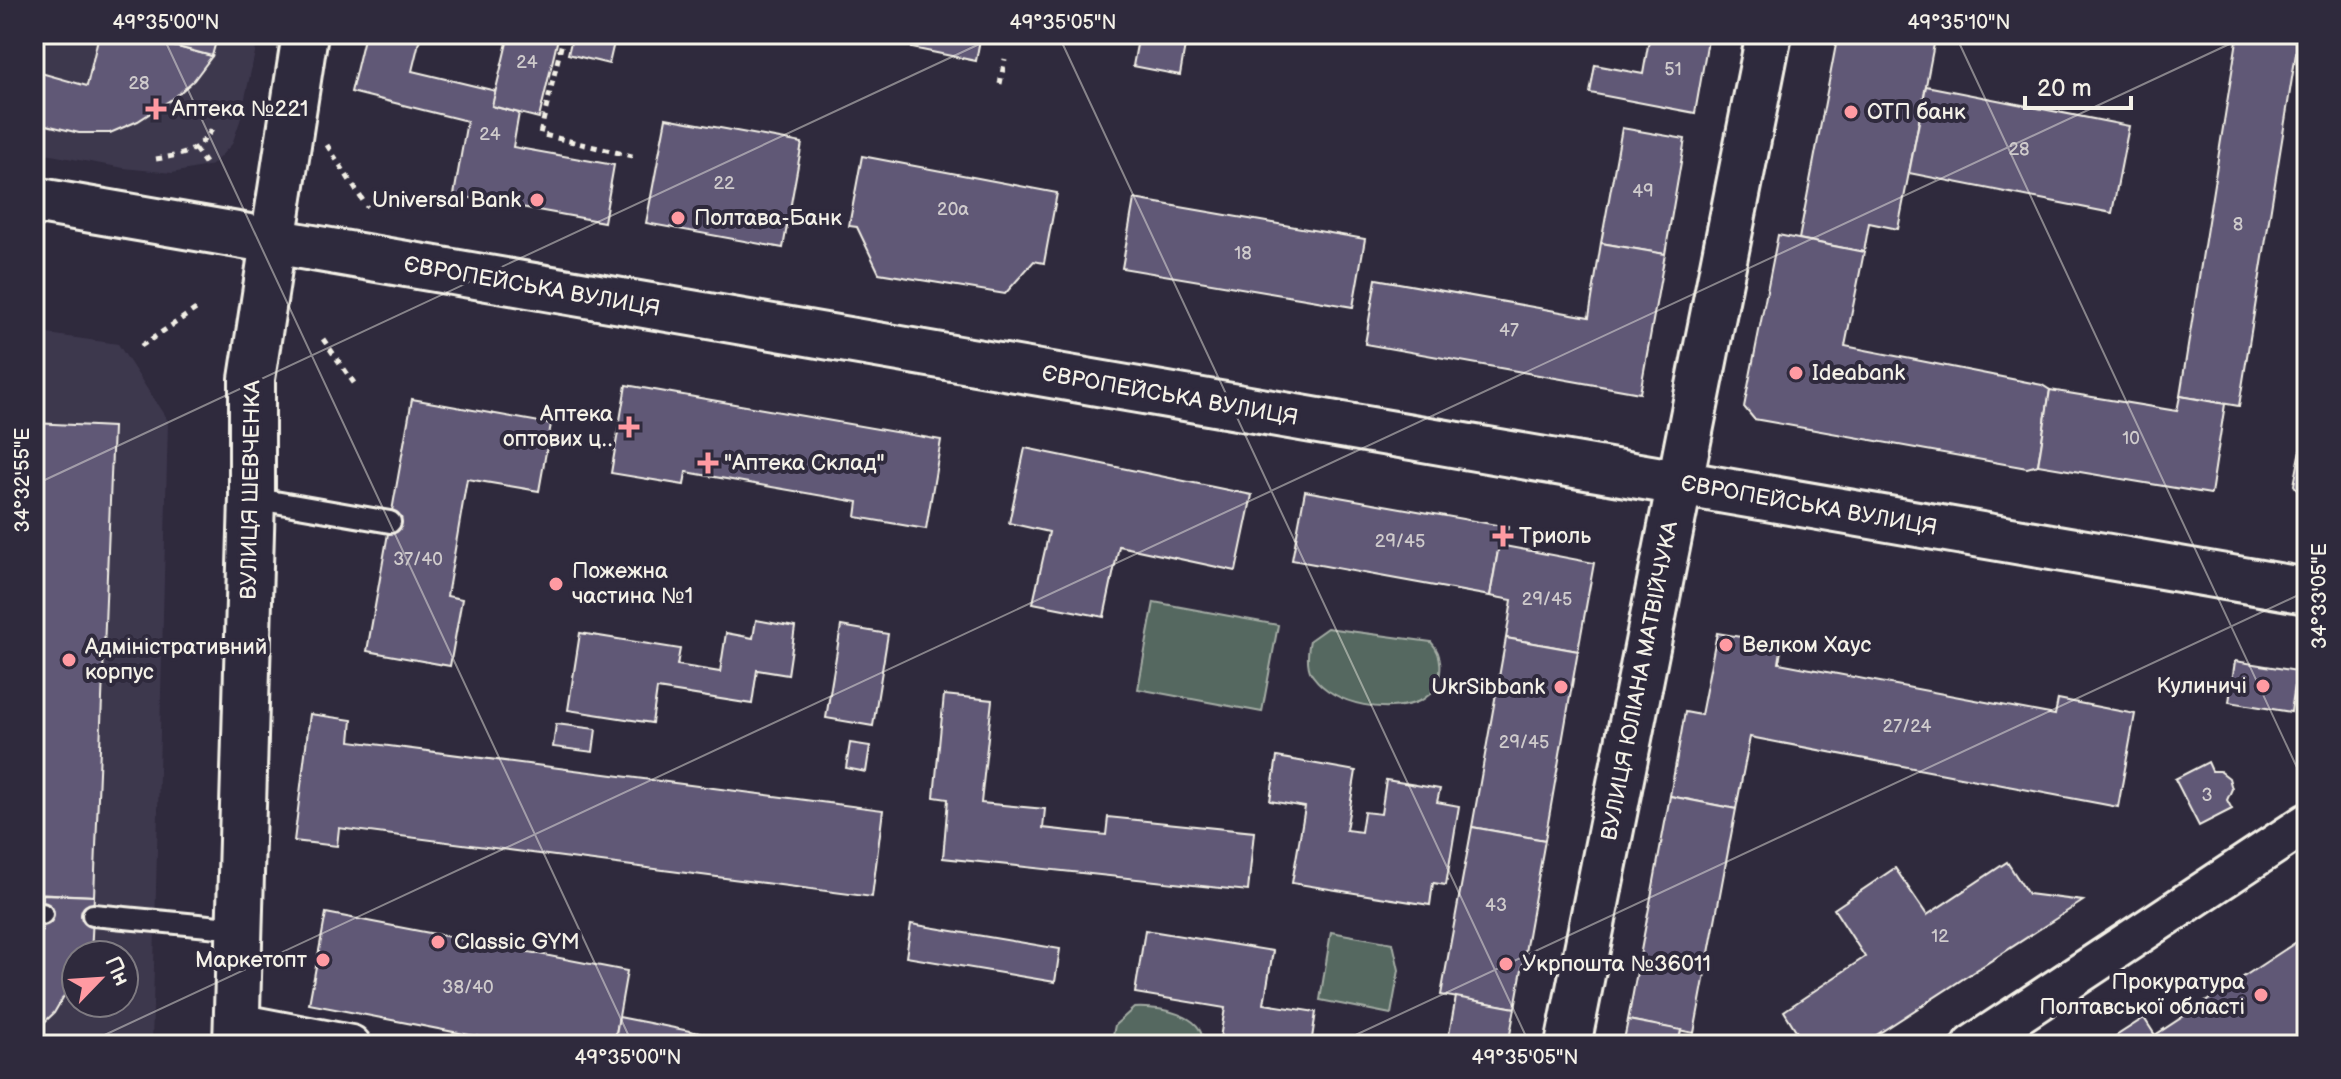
<svg xmlns="http://www.w3.org/2000/svg" width="2341" height="1079" font-family="'Balsamiq Sans',sans-serif">
<style>
.built{fill:#3e384e;fill-rule:evenodd}
.green{fill:#546861;stroke:#a4aca4;stroke-width:2}
.building{fill:#605876;stroke:#f4f1e8;stroke-width:2}
.lines{fill:none;stroke-linecap:round;stroke-linejoin:round}
.lane-casing{stroke:#f4f1e8;stroke-width:26}
.street-casing{stroke:#f4f1e8;stroke-width:44}
.secondary-casing{stroke:#f4f1e8;stroke-width:50}
.primary-casing{stroke:#f4f1e8;stroke-width:50}
.path{stroke:#f4f1e8;stroke-width:5;stroke-dasharray:6 6;stroke-linecap:butt}
.lane{stroke:#2f2a3d;stroke-width:20}
.street{stroke:#2f2a3d;stroke-width:38}
.secondary{stroke:#2f2a3d;stroke-width:44}
.primary{stroke:#2f2a3d;stroke-width:44}
.ticks{fill:none;stroke:#f4f1e8;stroke-width:2;stroke-opacity:0.45}
.poi-dot{fill:#ff9aa2;stroke:#2f2a3d;stroke-width:3}
.labels{text-anchor:middle;dominant-baseline:central;stroke-width:8;stroke-linejoin:round;paint-order:stroke}
.number-label{font-size:18px;fill:#cfcbcc}
.poi-label{font-size:22px;fill:#f4f1e8;stroke:#2f2a3d;text-anchor:start}
.street-label{font-size:22px;fill:#f4f1e8;stroke:#2f2a3d}
.neatline{fill:none;stroke:#f4f1e8;stroke-width:3}
.ticks-label{font-size:20px;text-anchor:middle;fill:#f4f1e8}
</style>
<rect width="100%" height="100%" fill="#2f2a3d"/>
<filter id="ink" filterUnits="userSpaceOnUse"><feTurbulence type="fractalNoise" baseFrequency=".0125" numOctaves="2"/><feDisplacementMap in="SourceGraphic" scale="16" xChannelSelector="R" yChannelSelector="G"/><feConvolveMatrix kernelMatrix="1 2 1 2 8 2 1 2 1" color-interpolation-filters="sRGB"/></filter>
<g filter="url(#ink)">
<g class="built">
<polygon points="34,34 259,34 240,121 232,144 212,165 172,173 124,168 34,152"/>
<path d="M 34,332 L 118,344 L 168,421 L 152,1045 L 34,1045 ZM 76,955 L 124,955 L 124,1003 L 76,1003 Z"/>
</g>
<g class="green">
<polygon points="1154,602 1278,625 1262,712 1138,689"/>
<path d="M 1327,628 L 1431,642 C 1444,656 1441,672 1437,689 C 1432,692 1427,697 1422,700 C 1390,715 1335,706 1313,676 C 1306,668 1308,650 1310,640 Z"/>
<polygon points="1331,932 1393,943 1399,970 1391,1014 1320,1000"/>
<path d="M 1134,1008 C 1156,1007 1207,1013 1202,1045 L 1119,1045 L 1112,1040 L 1115,1025 Z"/>
</g>
<g class="building">
<polygon points="99,34 128,34 212,56 194,80 175,97 138,121 110,133 79,133 34,122 34,71 87,86"/>
<polygon points="128,34 218,34 212,56"/>
<polygon points="365,34 421,34 412,71 496,91 492,106 519,113 513,147 614,165 604,222 454,195 467,121 351,92"/>
<polygon points="509,34 559,34 539,118 492,106"/>
<polygon points="573,34 616,34 609,64 568,54"/>
<polygon points="915,34 981,34 976,61 912,48"/>
<polygon points="1139,34 1187,34 1180,75 1133,66"/>
<polygon points="1650,34 1709,34 1695,113 1590,93 1595,65 1643,74"/>
<polygon points="1838,34 1936,34 1898,229 1869,223 1864,252 1799,239"/>
<polygon points="2238,34 2298,41 2239,406 2180,396"/>
<polygon points="1926,86 2129,126 2112,213 1909,173"/>
<polygon points="666,118 802,143 783,248 646,223"/>
<polygon points="1622,128 1685,139 1665,254 1601,243"/>
<polygon points="862,156 1057,193 1044,263 1034,261 1005,294 879,273 857,227 849,226"/>
<polygon points="1134,199 1365,239 1353,307 1122,268"/>
<polygon points="1778,235 1864,252 1845,346 2042,385 2050,390 2038,465 2027,468 1754,419 1744,407"/>
<polygon points="1601,243 1665,254 1640,393 1365,344 1376,279 1589,317"/>
<polygon points="626,385 941,440 926,529 856,517 858,502 686,472 684,485 611,473"/>
<polygon points="2050,390 2177,411 2180,396 2225,404 2211,494 2038,465"/>
<polygon points="412,399 551,424 539,491 467,479 447,596 462,599 450,666 367,651"/>
<polygon points="2307,419 2307,504 2294,485"/>
<polygon points="34,423 113,427 94,896 34,893"/>
<polygon points="1025,448 1252,495 1236,571 1119,546 1104,617 1033,603 1049,532 1009,523"/>
<polygon points="1305,491 1508,527 1504,547 1499,545 1490,596 1292,560"/>
<polygon points="1499,545 1594,563 1578,651 1506,638 1512,600 1490,596"/>
<polygon points="756,620 795,627 788,675 757,670 752,704 657,689 652,723 568,710 580,633 680,649 677,665 720,672 726,633 753,638"/>
<polygon points="841,626 888,634 873,726 826,718"/>
<polygon points="1717,633 1782,644 1779,663 2055,715 2058,699 2135,714 2118,807 1750,737 1736,809 1670,796 1685,712 1701,715"/>
<polygon points="1506,638 1578,651 1545,840 1472,827"/>
<polygon points="2235,661 2297,671 2291,712 2229,702"/>
<polygon points="944,695 992,700 981,803 1045,809 1043,828 1106,835 1108,817 1254,832 1248,891 943,858 948,799 934,797"/>
<polygon points="310,714 352,720 350,741 883,810 872,897 339,828 337,846 294,841"/>
<polygon points="556,724 596,729 593,752 553,747"/>
<polygon points="850,743 870,746 866,772 846,768"/>
<polygon points="1277,757 1356,771 1346,830 1361,832 1364,812 1381,814 1386,780 1440,789 1437,802 1459,806 1446,885 1433,883 1430,905 1292,883 1305,807 1270,801"/>
<polygon points="2208,762 2212,771 2220,771 2229,778 2232,789 2227,800 2232,809 2199,826 2175,779"/>
<polygon points="1670,796 1736,809 1694,1033 1628,1020"/>
<polygon points="1472,827 1545,840 1515,1008 1441,995"/>
<polygon points="2007,862 2028,894 2083,901 1861,1045 1805,1045 1784,1011 1865,957 1834,909 1895,868 1927,915"/>
<polygon points="43,894 94,896 91,955 76,955 76,963 72,963 68,989 54,1013 34,1032 34,932 42,932"/>
<polygon points="326,913 627,971 614,1045 521,1045 309,1004"/>
<polygon points="911,924 1060,949 1055,982 906,957"/>
<polygon points="1145,930 1273,951 1264,1004 1316,1012 1311,1045 1219,1044 1225,1008 1135,993"/>
<polygon points="2307,935 2307,1014 2297,1021 2307,1036 2307,1045 2216,1045 2214,1042 2210,1045 2102,1045 2144,1018 2155,1035"/>
<polygon points="1456,997 1515,1008 1508,1045 1447,1045"/>
<polygon points="619,1017 720,1037 718,1045 614,1045"/>
<polygon points="1628,1020 1681,1030 1678,1045 1623,1045"/>
<polygon points="879,1038 916,1045 877,1045"/>
</g>
<g class="lines">
<g class="lane-casing">
<g id="lane">
<polyline points="252,498 390,522"/>
<polyline points="34,914 42,914"/>
<polyline points="93,915 240,929"/>
</g>
</g>
<g class="street-casing">
<g id="street">
<polyline points="237,1023 351,1045"/>
<polyline points="1972,1045 2307,823"/>
</g>
</g>
<g class="secondary-casing">
<g id="secondary">
<polyline points="236,1045 252,498 252,379 305,34"/>
<polyline points="1568,1045 1769,34"/>
</g>
</g>
<g class="primary-casing">
<polyline id="primary" points="34,200 2307,591"/>
</g>
<g class="path">
<polyline points="564,34 540,134 636,157"/>
<polyline points="1000,84 1005,59"/>
<polyline points="327,145 367,207"/>
<polyline points="195,149 205,163"/>
<path d="M 156,159 C 187,154 197,153 215,125"/>
<polyline points="323,339 354,383"/>
<polyline points="141,346 196,309"/>
</g>
<use href="#lane" class="lane"/>
<use href="#street" class="street"/>
<use href="#secondary" class="secondary"/>
<use href="#primary" class="primary"/>
</g>
</g>
<path class="ticks" d="M 162,34 L 633,1045M 1058,34 L 1530,1045M 1955,34 L 2307,789M 34,485 L 1001,34M 83,1045 L 2251,34M 1334,1045 L 2307,591"/>
<g class="poi-dot">
<path d="M152 97h8v8h8v8h-8v8h-8v-8h-8v-8h8z"/>
<circle cx="1851" cy="112" r="8"/>
<circle cx="537" cy="200" r="8"/>
<circle cx="678" cy="218" r="8"/>
<circle cx="1796" cy="373" r="8"/>
<path d="M625 415h8v8h8v8h-8v8h-8v-8h-8v-8h8z"/>
<path d="M704 451h8v8h8v8h-8v8h-8v-8h-8v-8h8z"/>
<path d="M1499 524h8v8h8v8h-8v8h-8v-8h-8v-8h8z"/>
<circle cx="556" cy="584" r="8"/>
<circle cx="1726" cy="645" r="8"/>
<circle cx="69" cy="660" r="8"/>
<circle cx="2263" cy="686" r="8"/>
<circle cx="1561" cy="687" r="8"/>
<circle cx="438" cy="942" r="8"/>
<circle cx="323" cy="960" r="8"/>
<circle cx="1506" cy="964" r="8"/>
<circle cx="2261" cy="995" r="8"/>
</g>
<g class="labels">
<g class="number-label">
<text x="527" y="62">24</text>
<text x="1673" y="69">51</text>
<text x="139" y="83">28</text>
<text x="490" y="134">24</text>
<text x="2019" y="149">28</text>
<text x="724" y="183">22</text>
<text x="1643" y="191">49</text>
<text x="953" y="209">20а</text>
<text x="2238" y="224">8</text>
<text x="1243" y="253">18</text>
<text x="1509" y="330">47</text>
<text x="2131" y="438">10</text>
<text x="1400" y="541">29/45</text>
<text x="418" y="559">37/40</text>
<text x="1547" y="599">29/45</text>
<text x="1907" y="726">27/24</text>
<text x="1524" y="742">29/45</text>
<text x="2207" y="795">3</text>
<text x="1496" y="905">43</text>
<text x="1940" y="936">12</text>
<text x="468" y="987">38/40</text>
</g>
<g class="poi-label">
<text x="172" y="109">Аптека №221</text>
<text x="1867" y="112">ОТП банк</text>
<text x="521" y="200" text-anchor="end">Universal Bank</text>
<text x="694" y="218">Полтава-Банк</text>
<text x="1812" y="373">Ideabank</text>
<text x="613" y="414" text-anchor="end">Аптека<tspan x="613" dy="25">оптових ц‥</tspan></text>
<text x="724" y="463">"Аптека Склад"</text>
<text x="1519" y="536">Триоль</text>
<text x="572" y="571">Пожежна<tspan x="572" dy="25">частина №1</tspan></text>
<text x="1742" y="645">Велком Хаус</text>
<text x="85" y="647">Адміністративний<tspan x="85" dy="25">корпус</tspan></text>
<text x="2247" y="686" text-anchor="end">Кулиничі</text>
<text x="1545" y="687" text-anchor="end">UkrSibbank</text>
<text x="454" y="942">Classic GYM</text>
<text x="307" y="960" text-anchor="end">Маркетопт</text>
<text x="1522" y="964">Укрпошта №36011</text>
<text x="2245" y="982" text-anchor="end">Прокуратура<tspan x="2245" dy="25">Полтавської області</tspan></text>
</g>
<g class="street-label">
<text transform="translate(532 287) rotate(10)">ЄВРОПЕЙСЬКА ВУЛИЦЯ</text>
<text transform="translate(1170 396) rotate(10)">ЄВРОПЕЙСЬКА ВУЛИЦЯ</text>
<text transform="translate(251 490) rotate(-89)">ВУЛИЦЯ ШЕВЧЕНКА</text>
<text transform="translate(1809 506) rotate(10)">ЄВРОПЕЙСЬКА ВУЛИЦЯ</text>
<text transform="translate(1640 681) rotate(-79)">ВУЛИЦЯ ЮЛІАНА МАТВІЙЧУКА</text>
</g>
</g>
<rect width="2341" height="1079" fill="none" stroke="#2f2a3d" stroke-width="88"/>
<g transform="translate(100 979) rotate(65)"><circle r="38" fill="#2f2a3d" stroke="#7e7a81" stroke-width="2"/>
<path d="M0-6L14 30L0 20L-14 30Z" fill="#ff9aa2"/>
<text y="-12" font-size="22" font-weight="bold" text-anchor="middle" fill="#f4f1e8">Пн</text>
</g>
<path d="M2025 96v12h106v-12" fill="none" stroke="#f4f1e8" stroke-width="4"/>
<text x="2037" y="96" font-size="24" fill="#f4f1e8" stroke="#2f2a3d" stroke-width="6" paint-order="stroke">20 m</text>
<rect x="44" y="44" width="2253" height="991" class="neatline"/>
<g class="ticks-label">
<text x="166" y="29">49°35'00"N</text>
<text x="1063" y="29">49°35'05"N</text>
<text x="1959" y="29">49°35'10"N</text>
<text transform="translate(22 480) rotate(-90)" y="7">34°32'55"E</text>
<text transform="translate(2319 596) rotate(-90)" y="7">34°33'05"E</text>
<text x="628" y="1064">49°35'00"N</text>
<text x="1525" y="1064">49°35'05"N</text>
</g>
</svg>
